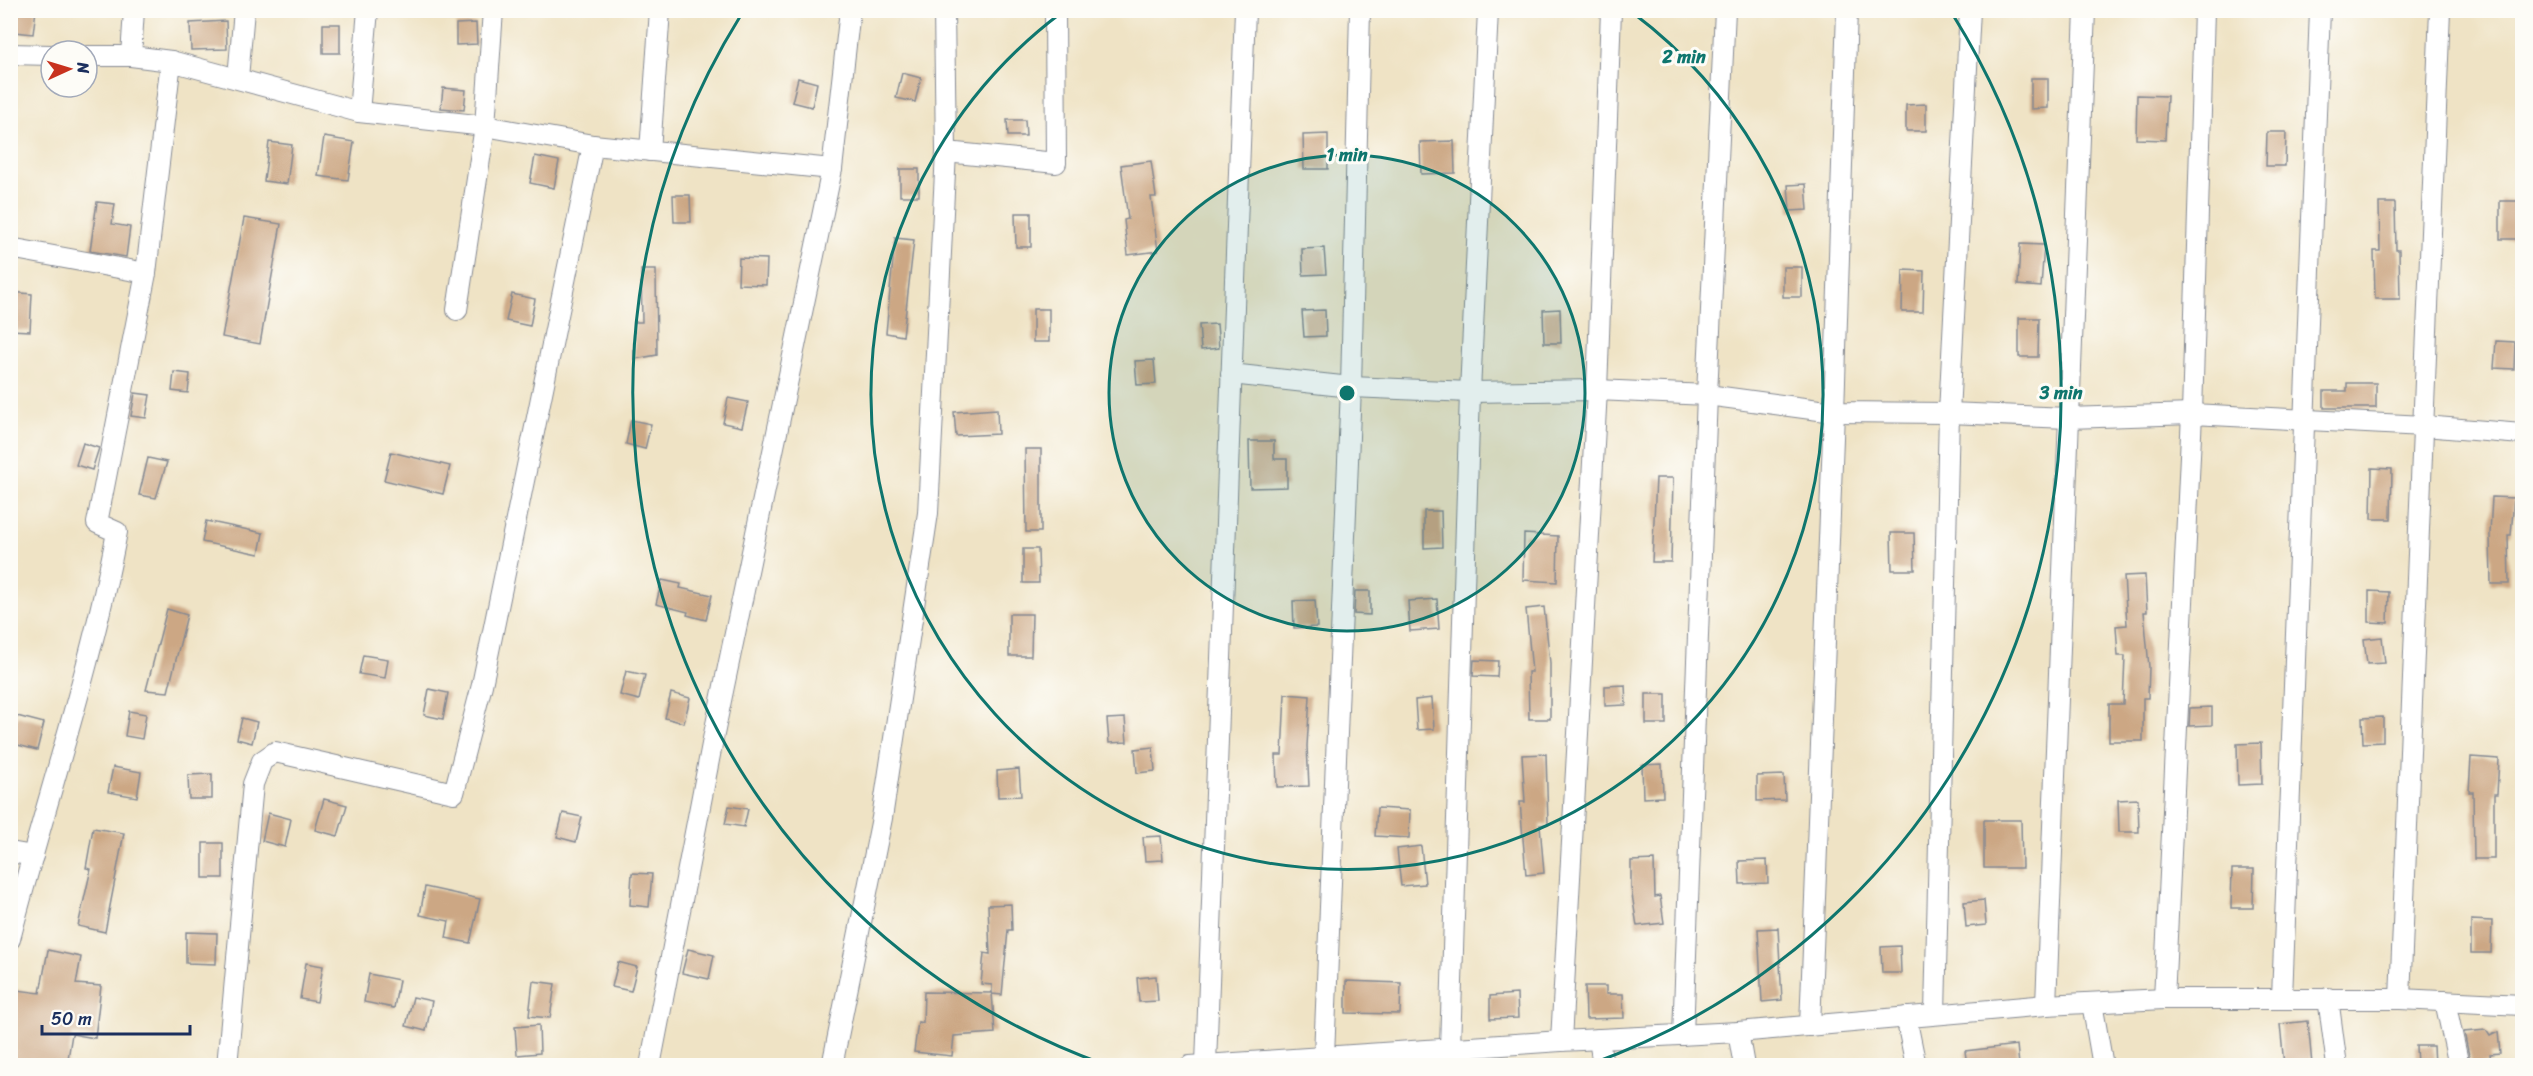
<svg xmlns="http://www.w3.org/2000/svg" width="2533" height="1076" font-family="Sriracha,sans-serif">
<style>
.building{fill:#cca784}
.lines{fill:none;stroke-linecap:round;stroke-linejoin:round}
.minor-casing{stroke:#858992;stroke-width:22}
.minor{stroke:#fff;stroke-width:20}
.ring{fill:none;stroke:#0f766e;stroke-width:3}
.centre{fill:#0f766e;stroke:#fdfcf7;stroke-width:3}
.ring-label{font-size:18px;text-anchor:middle;font-weight:bold;fill:#0f766e;stroke:#fdfcf7;stroke-width:6;stroke-linejoin:round;paint-order:stroke}
</style>
<rect width="100%" height="100%" fill="#fdfcf7"/>
<filter id="ink" filterUnits="userSpaceOnUse"><feTurbulence type="fractalNoise" baseFrequency=".0167" numOctaves="2"/><feDisplacementMap in="SourceGraphic" scale="12" xChannelSelector="R" yChannelSelector="G"/><feConvolveMatrix kernelMatrix="1 2 1 2 8 2 1 2 1" color-interpolation-filters="sRGB"/></filter>
<filter id="wash" filterUnits="userSpaceOnUse"><feTurbulence type="fractalNoise" baseFrequency=".008" numOctaves="4" result="noise"/><feDisplacementMap in="SourceGraphic" scale="24" xChannelSelector="R" yChannelSelector="G"/><feGaussianBlur stdDeviation="1.35" result="paint"/><feColorMatrix in="noise" values="0 0 0 0 0 0 0 0 0 0 0 0 0 0 0 0 0 1.4 0 .05"/><feComposite in="paint" operator="in"/></filter>
<g filter="url(#wash)">
<rect width="100%" height="100%" fill="#efe3c5"/>
<g id="blocks">
<g class="building">
<polygon points="17,10 36,10 33,34 15,32"/>
<polygon points="226,21 227,49 191,50 190,23"/>
<polygon points="476,23 477,44 456,45 456,24"/>
<rect x="323" y="24" width="17" height="29"/>
<polygon points="902,73 921,78 915,102 896,98"/>
<polygon points="798,78 817,83 812,107 792,102"/>
<polygon points="2031,78 2048,78 2048,108 2031,109"/>
<polygon points="443,88 466,90 464,110 441,108"/>
<polygon points="2137,95 2167,96 2165,140 2136,139"/>
<polygon points="1926,104 1926,131 1906,131 1906,105"/>
<polygon points="1007,120 1025,120 1026,136 1008,136"/>
<polygon points="2267,132 2286,132 2285,166 2266,166"/>
<polygon points="1328,134 1328,169 1304,169 1303,135"/>
<polygon points="324,137 354,142 348,180 318,176"/>
<polygon points="1454,141 1455,173 1421,174 1420,142"/>
<polygon points="269,142 292,145 287,184 264,181"/>
<polygon points="535,156 559,161 554,188 530,183"/>
<polygon points="1151,161 1156,197 1151,197 1158,251 1128,255 1124,220 1128,219 1121,165"/>
<rect x="900" y="169" width="19" height="27"/>
<polygon points="1806,184 1808,210 1790,211 1788,185"/>
<polygon points="673,195 690,195 691,222 674,222"/>
<rect x="2500" y="201" width="19" height="38"/>
<polygon points="97,202 115,204 112,224 130,227 126,257 90,251"/>
<polygon points="2379,203 2395,203 2396,250 2399,250 2400,299 2375,299 2374,251 2380,251"/>
<polygon points="1015,213 1031,213 1031,247 1016,247"/>
<polygon points="244,218 281,224 260,344 222,337"/>
<polygon points="895,238 914,240 903,336 886,333"/>
<polygon points="2020,244 2044,245 2041,287 2018,285"/>
<polygon points="1324,248 1326,274 1303,275 1302,249"/>
<polygon points="739,258 767,259 766,285 738,284"/>
<rect x="1783" y="267" width="19" height="30"/>
<polygon points="641,270 656,270 657,355 634,359 634,322 642,322"/>
<polygon points="1903,270 1924,271 1923,312 1902,312"/>
<polygon points="10,292 32,294 30,331 10,330"/>
<polygon points="512,294 535,299 530,326 506,321"/>
<rect x="1033" y="309" width="16" height="33"/>
<polygon points="1560,309 1561,343 1544,343 1543,310"/>
<polygon points="1325,310 1326,336 1304,337 1302,311"/>
<polygon points="2019,318 2039,318 2038,357 2019,357"/>
<polygon points="1217,324 1219,348 1201,350 1199,325"/>
<polygon points="2496,341 2515,342 2514,369 2494,368"/>
<polygon points="1154,360 1156,384 1137,385 1135,361"/>
<polygon points="174,372 190,374 188,393 172,391"/>
<polygon points="2347,383 2376,383 2376,408 2324,408 2324,391 2347,391"/>
<polygon points="135,393 150,395 146,418 131,416"/>
<polygon points="728,398 748,402 742,427 723,423"/>
<polygon points="997,409 998,434 956,436 954,412"/>
<polygon points="631,420 651,424 645,449 626,444"/>
<polygon points="1249,441 1274,441 1274,459 1287,459 1287,487 1250,488"/>
<polygon points="83,443 99,448 92,470 76,465"/>
<polygon points="1025,449 1041,449 1041,532 1026,532"/>
<polygon points="391,452 450,466 443,494 384,480"/>
<polygon points="148,458 167,462 156,498 139,495"/>
<polygon points="2372,468 2392,469 2391,519 2371,519"/>
<polygon points="1656,478 1673,478 1671,562 1652,562"/>
<polygon points="2492,497 2514,498 2511,535 2508,535 2509,584 2491,584 2490,534"/>
<polygon points="1424,511 1441,511 1442,547 1424,548"/>
<polygon points="206,521 263,533 259,554 202,542"/>
<polygon points="1891,533 1914,533 1915,570 1892,570"/>
<polygon points="1524,534 1558,536 1557,582 1523,580"/>
<polygon points="1023,549 1038,549 1039,583 1023,583"/>
<polygon points="2145,575 2147,612 2144,612 2149,667 2148,698 2143,698 2143,741 2109,741 2109,704 2123,704 2125,656 2118,656 2116,626 2127,625 2124,576"/>
<polygon points="662,580 681,584 680,588 712,595 706,620 687,615 688,612 656,604"/>
<polygon points="1355,591 1370,591 1370,615 1354,614"/>
<polygon points="2369,591 2389,592 2388,623 2369,622"/>
<polygon points="1437,599 1439,629 1410,631 1408,601"/>
<polygon points="1315,600 1317,627 1294,628 1293,601"/>
<polygon points="1544,607 1550,663 1550,719 1529,719 1528,672 1532,672 1526,609"/>
<polygon points="167,609 187,615 168,692 146,690"/>
<polygon points="1009,614 1032,614 1031,656 1009,656"/>
<polygon points="2382,637 2385,663 2367,664 2364,639"/>
<polygon points="363,655 388,659 385,678 359,674"/>
<polygon points="1474,660 1498,661 1497,677 1473,676"/>
<polygon points="626,671 645,675 639,700 620,695"/>
<polygon points="1625,685 1626,705 1605,706 1605,686"/>
<polygon points="429,689 448,693 443,719 424,715"/>
<polygon points="671,693 690,698 684,723 665,718"/>
<polygon points="1285,694 1310,696 1307,746 1309,786 1277,787 1276,755 1282,755"/>
<rect x="1646" y="694" width="20" height="30"/>
<polygon points="1432,698 1434,729 1417,730 1415,700"/>
<polygon points="2212,707 2212,725 2189,726 2190,708"/>
<polygon points="129,711 146,714 142,739 125,736"/>
<polygon points="17,716 44,723 37,750 10,743"/>
<polygon points="2383,717 2383,742 2363,743 2362,718"/>
<polygon points="242,718 257,722 252,743 237,739"/>
<polygon points="1125,718 1127,742 1109,743 1107,719"/>
<polygon points="2261,743 2262,784 2238,785 2237,744"/>
<polygon points="1153,747 1155,771 1137,773 1135,749"/>
<polygon points="1546,754 1548,824 1540,825 1544,873 1526,875 1520,802 1525,802 1522,755"/>
<polygon points="2471,757 2499,759 2497,794 2494,794 2494,859 2474,859 2473,792 2469,792"/>
<polygon points="1662,764 1663,797 1643,798 1642,765"/>
<polygon points="113,767 141,772 137,797 108,792"/>
<polygon points="1019,769 1021,796 998,797 997,771"/>
<polygon points="212,774 212,799 189,799 188,775"/>
<polygon points="1784,775 1785,800 1757,801 1757,776"/>
<polygon points="324,799 347,805 338,836 315,830"/>
<polygon points="2138,799 2139,832 2119,832 2118,800"/>
<polygon points="729,806 748,809 744,827 725,824"/>
<polygon points="1377,808 1410,810 1409,838 1375,836"/>
<polygon points="268,813 291,819 285,847 262,841"/>
<polygon points="563,813 582,817 576,842 557,837"/>
<polygon points="1984,820 2021,820 2022,868 1984,868"/>
<polygon points="93,828 124,833 105,932 78,926 91,869 86,868"/>
<polygon points="1161,836 1163,860 1145,861 1143,837"/>
<rect x="203" y="843" width="20" height="35"/>
<polygon points="1421,846 1425,884 1401,886 1397,849"/>
<polygon points="1654,860 1655,897 1660,896 1664,923 1637,926 1631,888 1631,861"/>
<polygon points="1767,860 1768,883 1740,884 1739,861"/>
<polygon points="2232,869 2254,869 2253,908 2231,908"/>
<polygon points="632,873 652,874 649,907 630,905"/>
<polygon points="425,887 480,899 470,943 446,938 449,921 420,915"/>
<polygon points="1984,900 1986,925 1966,927 1964,902"/>
<polygon points="1011,904 1012,930 1008,930 1002,995 992,994 992,985 981,984 984,953 990,954 988,905"/>
<polygon points="2471,920 2492,921 2491,953 2471,953"/>
<polygon points="1778,928 1782,1000 1762,1002 1758,929"/>
<polygon points="186,932 217,933 216,964 186,963"/>
<polygon points="1900,946 1901,973 1882,973 1881,947"/>
<polygon points="688,949 714,955 709,979 682,973"/>
<polygon points="48,950 81,957 76,984 101,986 95,1038 72,1034 67,1065 33,1063 33,1065 10,1065 10,989 40,993"/>
<polygon points="618,962 637,967 631,991 612,987"/>
<polygon points="306,963 323,966 317,1002 300,999"/>
<polygon points="369,974 399,980 394,1008 364,1002"/>
<polygon points="1156,976 1158,1001 1139,1002 1137,978"/>
<polygon points="533,981 555,984 550,1018 529,1016"/>
<polygon points="1346,981 1401,983 1400,1014 1346,1013"/>
<polygon points="1585,986 1606,986 1606,994 1623,994 1624,1018 1586,1019"/>
<polygon points="924,992 992,993 995,1033 954,1036 952,1056 914,1052 918,1022 923,1023"/>
<polygon points="1517,994 1518,1018 1490,1019 1490,996"/>
<polygon points="413,997 432,1001 426,1031 406,1026"/>
<polygon points="2308,1021 2312,1065 2284,1065 2280,1024"/>
<polygon points="539,1025 540,1053 517,1055 515,1027"/>
<polygon points="2486,1030 2490,1036 2498,1032 2500,1053 2490,1054 2491,1063 2471,1065 2464,1032"/>
<polygon points="2017,1045 2019,1065 1967,1065 1965,1051"/>
<polygon points="2416,1046 2433,1046 2434,1065 2417,1065"/>
</g>
</g>
</g>
<g filter="url(#ink)">
<use href="#blocks" fill-opacity="0" stroke="#858992" stroke-width="1.5"/>
<g class="lines">
<g class="minor-casing">
<g id="minor">
<polyline points="10,54 51,55"/>
<polyline points="87,56 131,56 171,61"/>
<polyline points="131,56 134,10"/>
<polyline points="238,78 244,10"/>
<polyline points="359,112 368,10"/>
<polyline points="650,151 660,10"/>
<polyline points="946,152 1056,163 1055,10"/>
<polyline points="10,248 146,273"/>
<polyline points="457,310 485,126 493,10"/>
<polyline points="1231,374 1351,387 1470,392 1597,390 1707,395 1834,412 1949,413 2068,418 2192,414 2424,426 2522,434"/>
<polyline points="10,852 33,856"/>
<path d="M 10,939 C 45,803 91,670 117,532 L 97,523 L 146,273 L 171,61 L 359,112 L 485,126 L 593,145 L 832,169"/>
<polyline points="2282,998 2320,10"/>
<polyline points="2328,998 2337,1066"/>
<polyline points="2164,999 2192,414 2204,10"/>
<polyline points="2400,999 2440,10"/>
<polyline points="2445,1001 2459,1066"/>
<polyline points="2092,1003 2103,1066"/>
<polyline points="2046,1005 2085,10"/>
<polyline points="1935,1014 1949,413 1970,10"/>
<polyline points="1906,1017 1916,1066"/>
<polyline points="1810,1026 1834,412 1847,10"/>
<polyline points="1738,1032 1744,1066"/>
<polyline points="1683,1035 1707,395 1725,10"/>
<polyline points="1599,1039 1603,1066"/>
<polyline points="1561,1041 1597,390 1611,10"/>
<polyline points="1450,1048 1470,392 1488,10"/>
<polyline points="1324,1056 1351,387 1360,10"/>
<polyline points="1206,1064 1245,10"/>
<polyline points="227,1066 253,784 262,761 275,752 454,793 482,685 593,145"/>
<polyline points="650,1066 714,734 832,169 850,10"/>
<polyline points="832,1066 882,818 928,513 946,152 944,10"/>
<polyline points="1190,1066 1561,1041 1738,1032 2046,1005 2164,999 2400,999 2522,1005"/>
</g>
</g>
<use href="#minor" class="minor"/>
</g>
</g>
<circle cx="1347" cy="393" r="238" fill="#0f766e" fill-opacity=".12"/>
<g class="ring">
<circle cx="1347" cy="393" r="238"/>
<path d="M1633 13A476 476 0 1 1 1061 13"/>
<path d="M1103 1064A714 714 0 0 1 741 15M1953 15A714 714 0 0 1 1591 1064"/>
</g>
<circle cx="1347" cy="393" r="9" class="centre"/>
<g class="ring-label">
<text x="1684" y="63">2 min</text>
<text x="1347" y="161">1 min</text>
<text x="2061" y="399">3 min</text>
</g>
<rect width="2533" height="1076" fill="none" stroke="#fdfcf7" stroke-width="36"/>
<g transform="translate(69 69) rotate(86)"><circle r="28" fill="#fdfcf7" stroke="#a3aaba" stroke-width="1.5"/>
<path d="M0-4.5L10 22L0 15L-10 22Z" fill="#c8321e"/>
<text y="-9" font-size="16" font-weight="bold" text-anchor="middle" fill="#1b2f5e">N</text>
</g>
<path d="M42 1025v9h148v-9" fill="none" stroke="#1b2f5e" stroke-width="3"/>
<text x="51" y="1025" font-size="18" fill="#1b2f5e" stroke="#fdfcf7" stroke-width="4.5" paint-order="stroke">50 m</text>
</svg>
